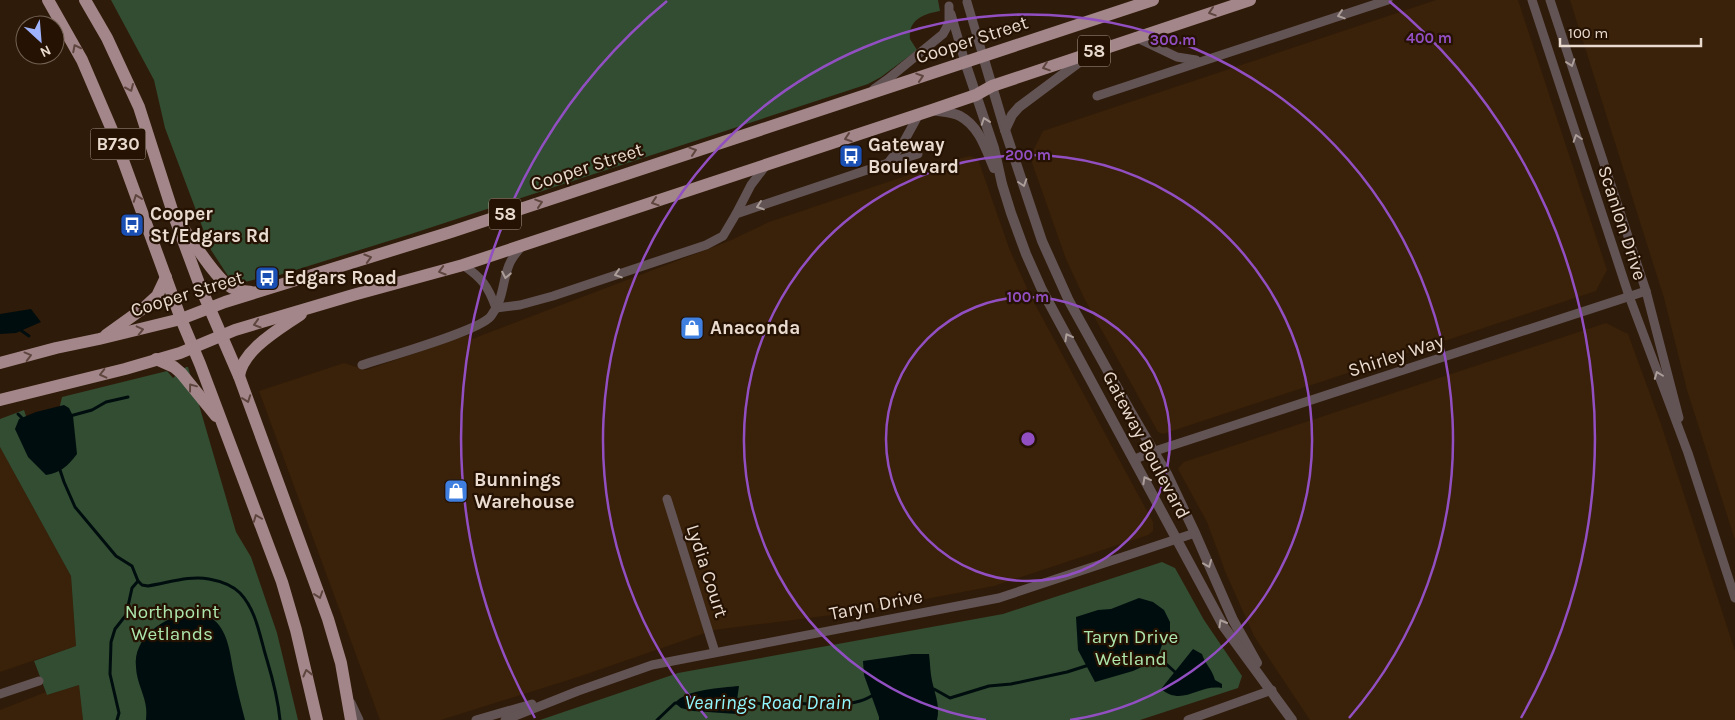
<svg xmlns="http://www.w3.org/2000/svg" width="1735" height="720" font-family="Karla,sans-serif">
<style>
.built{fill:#3a2109}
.green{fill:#324d32}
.water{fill:#000d0e}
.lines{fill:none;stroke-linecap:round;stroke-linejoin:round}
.stream{stroke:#000d0e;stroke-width:3}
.minor{stroke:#625355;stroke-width:9}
.tertiary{stroke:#625355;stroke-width:10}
.primary{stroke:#a38689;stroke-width:12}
.oneway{stroke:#5e463f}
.oneway2{stroke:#ac9e99}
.ring{fill:none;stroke:#914fc2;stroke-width:2.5}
.labels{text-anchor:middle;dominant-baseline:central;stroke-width:4.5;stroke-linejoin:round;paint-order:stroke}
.shield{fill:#251202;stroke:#ae9f92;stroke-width:1}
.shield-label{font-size:18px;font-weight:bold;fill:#e9dbd0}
.street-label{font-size:19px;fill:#e9dbd0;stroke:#251202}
.poi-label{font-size:19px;font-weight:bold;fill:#e9dbd0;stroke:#251202;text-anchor:start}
.park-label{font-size:19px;fill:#ade6ad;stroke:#251202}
.water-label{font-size:20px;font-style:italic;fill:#90f7fe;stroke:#251202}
.centre{fill:#914fc2;stroke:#251202;stroke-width:2.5}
.ring-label{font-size:15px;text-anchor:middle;font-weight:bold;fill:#914fc2;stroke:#251202;stroke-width:4.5;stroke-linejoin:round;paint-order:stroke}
</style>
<rect width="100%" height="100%" fill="#2f1b09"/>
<g class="built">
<polygon points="1436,0 1518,0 1607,270 1596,291 1163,434 1158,432 1085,300 1066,259 1030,157 1043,131"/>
<polygon points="1570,0 1735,0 1735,540 1687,390 1664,298"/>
<polygon points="970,156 976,158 979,162 1009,248 1030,295 1153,522 1153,531 1148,535 994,586 863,611 714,630 581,676 441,720 380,720 259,391 344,363 366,370 468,335 472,339 729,241 769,222 953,160"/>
<polygon points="1606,323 1628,334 1661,424 1735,651 1735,720 1310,720 1254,636 1225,571 1207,522 1178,469 1180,466 1184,462"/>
<polygon points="0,447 71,576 76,646 0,672"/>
<polygon points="79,685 83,720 0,720 0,710 46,692 47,695"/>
</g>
<g class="green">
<path d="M 111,0 L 938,0 L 940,11 C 924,14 908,19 910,39 L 917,50 L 881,77 L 868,84 L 411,234 L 270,278 L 269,276 L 237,284 L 232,282 L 211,250 L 165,128 L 154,80 Z"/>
<polygon points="186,367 188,367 236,532 251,557 277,633 298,720 83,720 79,685 47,695 34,661 76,646 71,576 0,447 0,419 24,410 26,416 53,435 62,397 167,371 173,378"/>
<polygon points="1162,562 1175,568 1204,620 1242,676 1238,688 1140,720 540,720 678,673 1003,614"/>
</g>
<g class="water">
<polygon points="31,309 41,322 16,333 0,334 0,314"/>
<path d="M 64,405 L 69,408 L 73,416 L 77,454 C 68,466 60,473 46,475 L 28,457 L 15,429 L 19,419 L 36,412 Z"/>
<polygon points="1139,598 1153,602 1164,610 1170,622 1170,634 1162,645 1158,656 1148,664 1133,671 1095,682 1078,650 1076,617 1098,610 1111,609"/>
<path d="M 187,612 C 194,613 203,614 210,617 C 229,629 230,655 234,674 C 237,689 241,705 245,720 L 146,720 C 149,699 137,687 136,667 C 133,637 162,620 187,612 Z"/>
<path d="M 1193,649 L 1202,654 C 1205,664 1212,669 1215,680 L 1222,684 L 1222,688 C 1198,684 1183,707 1161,689 Z"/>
<path d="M 912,654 L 929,654 C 930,661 930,668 931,675 C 933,690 941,705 937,720 L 879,720 L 879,717 L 864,675 L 863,661 Z"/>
<path d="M 739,686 L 736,707 L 737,714 L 693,711 L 681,708 L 675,703 C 686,689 722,688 739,686 Z"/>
</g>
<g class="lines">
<g class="stream">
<polyline points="19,329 29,336"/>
<polyline points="18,414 24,420"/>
<polyline points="70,416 92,410 106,402 128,397"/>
<polyline points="59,467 64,482 75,507 116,556 132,566 138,581 132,588 126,615 115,629 111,642 110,674 119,713 117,720"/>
<path d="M 138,581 L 142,585 L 148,586 C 168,583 190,575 209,579 C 220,581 232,585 240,593 C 257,611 260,638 267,660 C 273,680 278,699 280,720"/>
<polyline points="1155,654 1175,672 1179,673"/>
<polyline points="934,689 950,698 989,686 1011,684 1067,672 1089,665"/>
<path d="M 736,699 L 767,705 L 773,700 C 793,704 842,707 860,701 C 865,700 870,697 875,694"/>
<polyline points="657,720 675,703 680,703"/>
</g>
<g class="minor">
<polyline points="1532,0 1629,296 1688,453 1735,598"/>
<polyline points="1550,0 1646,291 1679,418"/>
<polyline points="967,2 983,56"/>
<polyline points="951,14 965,62"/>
<polyline points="1135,37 1177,57 1196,60"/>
<polyline points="874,89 888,79 943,34 949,23 949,6"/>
<polyline points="1097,96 1388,0"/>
<polyline points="888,163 918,154"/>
<polyline points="736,214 751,185 767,164"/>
<path d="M 463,265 C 482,278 488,286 496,308"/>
<polyline points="496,308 520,305 553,296 706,245 723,236 736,214 888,163 902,145 919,114"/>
<path d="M 362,365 C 386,357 480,331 491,316 C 504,299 502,282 509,265 C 512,257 517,252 522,246"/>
<polyline points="1135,459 1155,451 1646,291"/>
<polyline points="667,499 715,652"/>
<polyline points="0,694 39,681"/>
<polyline points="351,703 359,720"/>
<polyline points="476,720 532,704"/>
<polyline points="505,720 578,691 652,665 999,598 1195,533"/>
<polyline points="1188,720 1272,690"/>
</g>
<g class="tertiary">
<polyline points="983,56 1005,130 1042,241 1069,301 1129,409 1167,474 1195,533 1233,620 1257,663"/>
<polyline points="965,62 994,148 1002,184 1011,213 1026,254 1042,290 1224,627 1292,720"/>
<path d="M 933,110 C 942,112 952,112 960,116 C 979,126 986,149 994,168"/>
<polyline points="1005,130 1012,115 1019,107 1086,57"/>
</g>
<g class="primary">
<polyline points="48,0 82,60 112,130 181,319 200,364 282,582 296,630 317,720"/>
<polyline points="85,0 107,38 139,107 174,216 200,286 239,376 328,619 341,663 351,720"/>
<path d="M 183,228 C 194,243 215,277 229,286 C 235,291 244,291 251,292"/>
<polyline points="106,335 145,307 157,296 166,277"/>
<polyline points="156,359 174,367 181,373 216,416"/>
<polyline points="0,363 56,348 99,339 181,319 225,302 451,232 1153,0"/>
<path d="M 239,376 C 243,349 280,329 301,314"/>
<polyline points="0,400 125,369 180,353 235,330 353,295 463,265 932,110 976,95 992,86 1250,0"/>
</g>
</g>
<defs><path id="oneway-chevron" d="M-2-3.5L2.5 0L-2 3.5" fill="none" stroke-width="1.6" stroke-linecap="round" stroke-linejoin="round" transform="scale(1.25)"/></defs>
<g class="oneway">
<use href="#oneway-chevron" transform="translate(1212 12) rotate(162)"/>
<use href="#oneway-chevron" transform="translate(76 48) rotate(-117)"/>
<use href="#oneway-chevron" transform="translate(1046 67) rotate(161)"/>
<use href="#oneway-chevron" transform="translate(920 77) rotate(-18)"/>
<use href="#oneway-chevron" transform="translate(130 88) rotate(66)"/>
<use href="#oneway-chevron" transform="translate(848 138) rotate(162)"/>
<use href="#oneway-chevron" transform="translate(693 151) rotate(-18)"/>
<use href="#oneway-chevron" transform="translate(137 198) rotate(-110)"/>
<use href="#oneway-chevron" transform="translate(655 202) rotate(162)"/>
<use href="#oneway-chevron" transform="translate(539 203) rotate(-18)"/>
<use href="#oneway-chevron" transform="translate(368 258) rotate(-17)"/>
<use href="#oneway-chevron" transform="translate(442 271) rotate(164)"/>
<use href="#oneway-chevron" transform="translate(257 324) rotate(163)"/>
<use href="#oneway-chevron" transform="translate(140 330) rotate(-13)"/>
<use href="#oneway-chevron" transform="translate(28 356) rotate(-15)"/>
<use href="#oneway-chevron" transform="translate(103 374) rotate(166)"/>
<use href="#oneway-chevron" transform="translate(192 387) rotate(-127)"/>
<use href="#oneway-chevron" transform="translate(247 399) rotate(70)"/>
<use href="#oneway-chevron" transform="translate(257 518) rotate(-111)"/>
<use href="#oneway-chevron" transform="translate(319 595) rotate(71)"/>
<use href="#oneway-chevron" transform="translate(307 673) rotate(-104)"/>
</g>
<g class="oneway2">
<use href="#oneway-chevron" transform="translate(1341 15) rotate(162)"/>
<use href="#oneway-chevron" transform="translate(1571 63) rotate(71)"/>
<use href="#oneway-chevron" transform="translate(985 121) rotate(-109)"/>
<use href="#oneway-chevron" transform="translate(1577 138) rotate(-108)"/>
<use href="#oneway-chevron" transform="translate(1023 183) rotate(72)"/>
<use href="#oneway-chevron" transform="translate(760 206) rotate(161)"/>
<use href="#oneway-chevron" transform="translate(618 274) rotate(162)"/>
<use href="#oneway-chevron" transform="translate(506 275) rotate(101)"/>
<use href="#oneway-chevron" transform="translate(1068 337) rotate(-119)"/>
<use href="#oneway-chevron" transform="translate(1658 375) rotate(-111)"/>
<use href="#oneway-chevron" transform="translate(1146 480) rotate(-118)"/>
<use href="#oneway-chevron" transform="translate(1208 564) rotate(68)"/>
<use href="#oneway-chevron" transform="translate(1222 623) rotate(-120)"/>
</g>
<g class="ring">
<circle cx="1028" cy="439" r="142"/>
<path d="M986 720A284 284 0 1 1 1070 720"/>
<path d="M707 718A425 425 0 1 1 1349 718"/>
<path d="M535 718A567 567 0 0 1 667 1M1389 1A567 567 0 0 1 1521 718"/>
</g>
<defs>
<g id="bus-square" transform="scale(1.25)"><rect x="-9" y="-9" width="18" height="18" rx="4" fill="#1a4fb4" stroke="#251202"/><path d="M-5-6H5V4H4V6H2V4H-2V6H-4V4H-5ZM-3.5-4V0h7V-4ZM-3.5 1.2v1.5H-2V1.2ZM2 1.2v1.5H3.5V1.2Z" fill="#fff"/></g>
<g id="shop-square" transform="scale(1.25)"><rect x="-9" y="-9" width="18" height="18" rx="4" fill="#3f7fe0" stroke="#251202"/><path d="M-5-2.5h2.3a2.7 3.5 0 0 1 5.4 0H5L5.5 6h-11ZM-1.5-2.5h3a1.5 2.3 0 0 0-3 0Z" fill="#fff"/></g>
</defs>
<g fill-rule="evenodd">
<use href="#bus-square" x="851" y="156"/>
<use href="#bus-square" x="132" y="225"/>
<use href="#bus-square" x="267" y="278"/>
<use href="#shop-square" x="692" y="328"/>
<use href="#shop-square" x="456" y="491"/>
</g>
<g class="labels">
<g class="shield">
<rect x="1078" y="35.5" width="32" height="31" rx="4"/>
<rect x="90.5" y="128.5" width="55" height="31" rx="4"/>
<rect x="489" y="198.5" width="32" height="31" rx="4"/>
</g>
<g class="shield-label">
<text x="1094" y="51">58</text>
<text x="118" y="144">B730</text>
<text x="505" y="214">58</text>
</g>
<g class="street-label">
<text transform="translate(972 40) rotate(-18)">Cooper Street</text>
<text transform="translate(587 167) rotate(-18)">Cooper Street</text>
<text transform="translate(1622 223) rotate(72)">Scanlon Drive</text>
<text transform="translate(187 294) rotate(-17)">Cooper Street</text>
<text transform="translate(1396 356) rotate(-18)">Shirley Way</text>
<text transform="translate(1146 445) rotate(62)">Gateway Boulevard</text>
<text transform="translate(707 571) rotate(72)">Lydia Court</text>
<text transform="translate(876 605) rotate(-11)">Taryn Drive</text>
</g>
<g class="poi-label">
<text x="868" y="145">Gateway<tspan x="868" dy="22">Boulevard</tspan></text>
<text x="150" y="214">Cooper<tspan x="150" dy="22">St/Edgars Rd</tspan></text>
<text x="284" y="278">Edgars Road</text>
<text x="710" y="328">Anaconda</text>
<text x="474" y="480">Bunnings<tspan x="474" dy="22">Warehouse</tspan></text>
</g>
<g class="park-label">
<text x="172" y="612">Northpoint<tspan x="172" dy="22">Wetlands</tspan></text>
<text x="1131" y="637">Taryn Drive<tspan x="1131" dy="22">Wetland</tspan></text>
</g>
<g class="water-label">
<text x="768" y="702">Vearings Road Drain</text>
</g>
</g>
<circle cx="1028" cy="439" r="8" class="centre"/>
<g class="ring-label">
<text x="1429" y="43">400 m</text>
<text x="1173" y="45">300 m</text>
<text x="1028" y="160">200 m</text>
<text x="1028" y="302">100 m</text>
</g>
<g transform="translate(40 40) rotate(154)"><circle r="24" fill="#251202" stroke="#736254"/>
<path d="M0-4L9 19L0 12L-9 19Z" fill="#9fb3fd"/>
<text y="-8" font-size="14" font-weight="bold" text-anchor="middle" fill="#e9dbd0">N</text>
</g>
<path d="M1560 38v8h141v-8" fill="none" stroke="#e9dbd0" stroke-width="2.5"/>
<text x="1568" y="38" font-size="15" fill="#e9dbd0" stroke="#251202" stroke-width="4" paint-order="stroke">100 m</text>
</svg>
